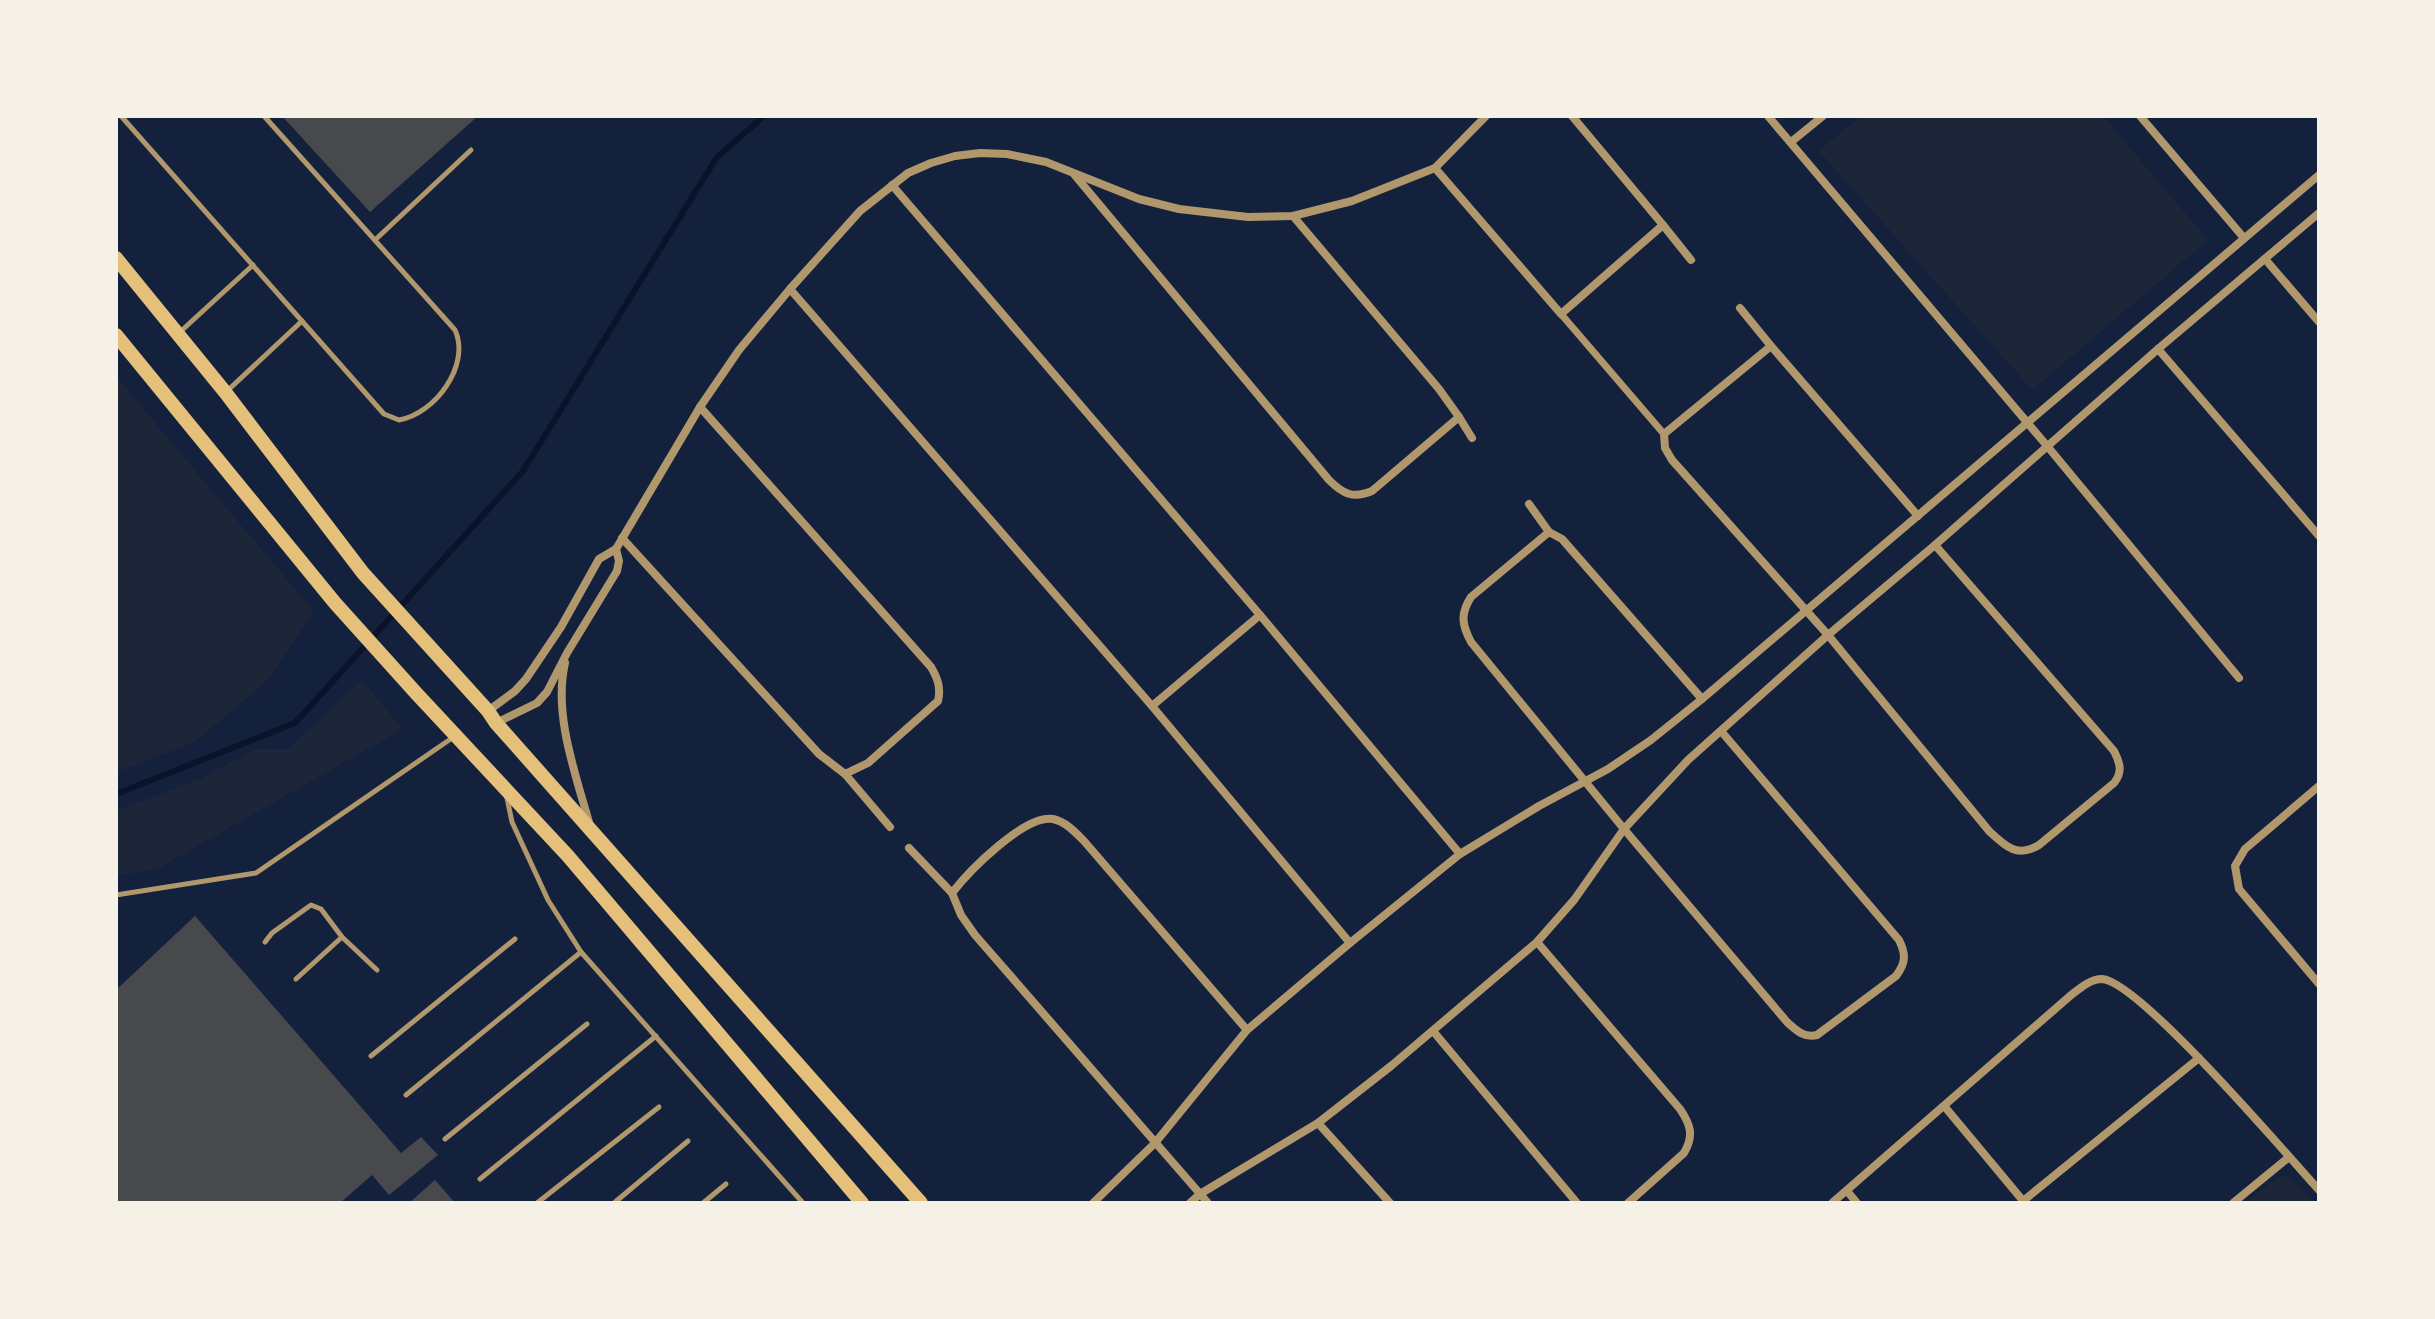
<svg xmlns="http://www.w3.org/2000/svg" width="2435" height="1319" font-family="Montserrat,sans-serif">
<style>
.green{fill:#1d2539}
.lines{fill:none;stroke-linecap:round;stroke-linejoin:round}
.stream{stroke:#0b132b;stroke-width:6}
.building{fill:#48494c}
.service{stroke:#b1986c;stroke-width:5}
.pedestrian{stroke:#b1986c;stroke-width:7}
.minor{stroke:#b1986c;stroke-width:8}
.secondary{stroke:#e5c07b;stroke-width:14}
</style>
<rect width="100%" height="100%" fill="#14213d"/>
<g class="green">
<polygon points="1861,116 2103,116 2208,240 2032,390 1819,151"/>
<polygon points="116,376 314,612 269,679 195,742 116,772"/>
<polygon points="362,680 403,729 157,869 116,876 116,810 120,810 202,778 255,749 288,749"/>
<polygon points="2284,1175 2292,1180 2314,1203 2246,1203 2271,1182"/>
</g>
<g class="lines">
<polyline class="stream" points="116,794 295,723 523,471 717,157 764,116"/>
</g>
<g class="building">
<polygon points="282,116 478,116 370,212"/>
<polygon points="195,916 401,1153 421,1137 438,1155 389,1195 372,1175 340,1203 116,1203 116,990"/>
<polygon points="435,1180 455,1203 409,1203"/>
</g>
<g class="lines">
<g class="service">
<path d="M 121,116 L 384,414 L 399,420 C 435,414 471,365 455,330 L 264,116"/>
<polyline points="375,240 471,150"/>
<polyline points="180,332 253,265"/>
<polyline points="226,392 302,321"/>
<polyline points="507,798 512,822 548,900 581,952 803,1203"/>
<polyline points="116,895 256,873 455,736"/>
<polyline points="265,942 272,933 311,905 321,909 342,937 377,970"/>
<polyline points="296,979 342,937"/>
<polyline points="371,1056 515,939"/>
<polyline points="406,1095 581,952"/>
<polyline points="445,1139 587,1024"/>
<polyline points="480,1179 656,1036"/>
<polyline points="537,1203 659,1107"/>
<polyline points="614,1203 688,1141"/>
<polyline points="703,1203 726,1184"/>
</g>
<polyline class="pedestrian" points="1561,314 1664,434"/>
<g class="minor">
<polyline points="1768,116 2048,447 2239,678"/>
<polyline points="2140,116 2244,238"/>
<polyline points="1791,142 1823,116"/>
<polyline points="1435,168 1561,314 1663,225 1572,116"/>
<path d="M 1073,173 L 1329,480 C 1343,494 1353,499 1372,491 L 1459,417 L 1439,389 L 1293,216"/>
<polyline points="892,185 1260,615 1460,854"/>
<polyline points="1663,225 1691,260"/>
<polyline points="2265,259 2319,322"/>
<polyline points="790,289 1152,706 1350,943"/>
<polyline points="1740,308 1771,346"/>
<polyline points="2158,349 2319,536"/>
<polyline points="1459,417 1472,438"/>
<polyline points="1529,504 1549,532"/>
<path d="M 1918,516 L 1771,346 L 1664,434 L 1665,448 L 1672,460 L 1828,635 L 1989,831 C 2006,847 2017,858 2039,845 L 2114,783 C 2123,772 2120,763 2114,751 L 1935,545"/>
<path d="M 622,538 L 819,754 L 845,774 L 868,763 L 938,701 C 941,688 938,679 931,667 L 700,407"/>
<path d="M 565,663 C 553,715 576,775 590,826"/>
<path d="M 1702,699 L 1562,539 L 1549,532 L 1471,597 C 1460,614 1462,625 1471,642 L 1624,829 L 1787,1022 C 1797,1031 1804,1038 1817,1035 L 1896,976 C 1906,963 1906,954 1899,940 L 1721,731"/>
<polyline points="1152,706 1260,615"/>
<polyline points="488,711 515,691 526,679 561,627 599,559 616,549 700,407 739,350 790,289 860,211 908,173 931,163 955,156 980,153 1007,154 1046,162 1139,199 1179,209 1248,217 1293,216 1352,201 1435,168 1486,116"/>
<polyline points="496,723 537,703 547,692 567,653 617,571 619,561 616,549"/>
<polyline points="845,774 890,827"/>
<polyline points="2319,786 2245,849 2235,866 2239,889 2319,984"/>
<polyline points="909,848 952,893"/>
<path d="M 1537,942 L 1680,1109 C 1691,1125 1694,1136 1684,1153 L 1628,1203"/>
<polyline points="1433,1031 1577,1203"/>
<polyline points="1945,1107 2024,1202"/>
<polyline points="1318,1123 1390,1203"/>
<polyline points="1847,1191 1857,1203"/>
<polyline points="2023,1201 2199,1058"/>
<polyline points="1093,1203 1155,1143 1247,1030 1350,943 1460,854 1539,806 1608,769 1651,740 1702,699 2319,175"/>
<polyline points="1190,1203 1200,1194 1318,1123 1391,1066 1537,942 1574,900 1624,829 1688,760 1828,635 1935,545 2158,349 2319,213"/>
<path d="M 1208,1203 L 975,935 L 961,915 L 952,893 C 969,871 1025,814 1053,819 C 1066,822 1075,832 1084,841 L 1247,1030"/>
<path d="M 1832,1203 L 2070,996 C 2079,989 2090,979 2102,979 C 2139,981 2287,1155 2319,1190"/>
<polyline points="2233,1203 2289,1157"/>
</g>
<g class="secondary">
<polyline points="116,258 225,392 363,573 488,711 496,723 921,1203"/>
<polyline points="116,335 335,603 416,693 568,856 862,1203"/>
</g>
</g>
<rect width="2435" height="1319" fill="none" stroke="#f6f1e7" stroke-width="236"/>
</svg>
